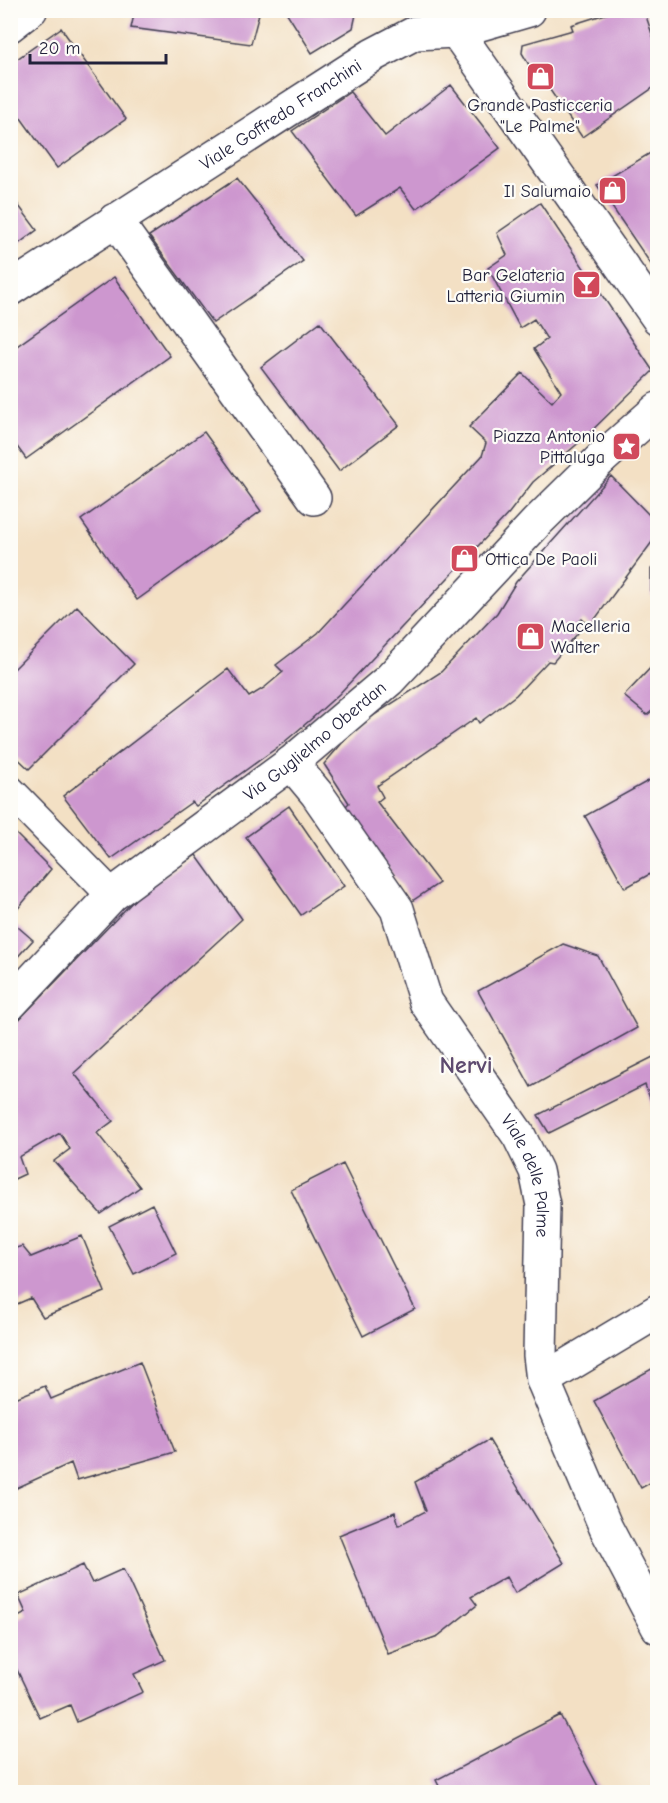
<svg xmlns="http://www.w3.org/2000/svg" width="668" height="1803" viewBox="0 0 668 1803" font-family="'Comic Neue',sans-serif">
  <rect width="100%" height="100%" fill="#fdfcf7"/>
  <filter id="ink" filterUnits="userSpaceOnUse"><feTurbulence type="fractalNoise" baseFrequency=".0167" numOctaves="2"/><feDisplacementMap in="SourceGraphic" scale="12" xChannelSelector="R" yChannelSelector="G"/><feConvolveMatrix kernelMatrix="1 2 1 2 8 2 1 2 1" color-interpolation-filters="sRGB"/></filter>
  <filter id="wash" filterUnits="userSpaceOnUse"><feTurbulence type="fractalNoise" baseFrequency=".008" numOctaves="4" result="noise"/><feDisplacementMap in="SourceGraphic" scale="24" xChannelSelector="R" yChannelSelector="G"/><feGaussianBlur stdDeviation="1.35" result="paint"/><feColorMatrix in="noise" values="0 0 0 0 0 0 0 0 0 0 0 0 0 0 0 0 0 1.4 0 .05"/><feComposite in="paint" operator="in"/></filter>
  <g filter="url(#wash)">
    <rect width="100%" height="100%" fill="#f3e0c4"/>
    <g id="blocks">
      <!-- building -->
      <path fill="#cd97cf" d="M135,10H260L251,44L131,28Z
        M285,10H357L353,28L312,53Z
        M618,10H644L657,49V85L582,137L537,71L532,70L522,53L523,44L573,30L571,25Z
        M61,28L126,119L57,168L10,103V64Z
        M451,85L500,148L416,209L400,188L356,216L292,131L350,92L385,136Z
        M657,149V273L597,185Z
        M237,178L303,261L213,323L149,236Z
        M10,194L37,230L10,250Z
        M540,203L653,371L582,440L533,482L509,513L339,694L309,721L282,744L196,806L192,802L111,859L63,796L228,669L249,697L264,688L283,672L276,665L318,633L482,456L486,443L469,427L522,373L552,402L561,392L534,349L547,339L534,319L520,328L488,268L507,255L497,233Z
        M114,277L170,356L26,459L10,437V351Z
        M320,322L399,425L339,471L261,367Z
        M204,432L261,511L137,600L81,520Z
        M611,476L657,523V539L655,538L590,626L582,619L578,623V633L553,662L548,661L516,695L479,723L476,718L377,786L383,797L377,802L439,883L412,901L344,808L349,803L324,764L357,726L441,672L497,613L516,582Z
        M657,564V603L651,595V569Z
        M77,606L134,664L29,769L10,751V673Z
        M657,661V707L647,715L624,696Z
        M657,776V870L625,888L585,816Z
        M289,806L344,886L301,915L246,837Z
        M12,830L51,869L10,918V833Z
        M196,855L242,919L74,1073L113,1121L97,1133L140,1187L101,1214L54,1161L70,1149L60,1133L19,1157L25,1174L10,1181V1029L143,891Z
        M10,920L33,940L10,965Z
        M563,944L598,956L637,1028L531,1087L478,991Z
        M657,1055V1117L645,1085L549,1133L538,1115Z
        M343,1164L415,1309L363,1336L291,1190Z
        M152,1204L176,1253L134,1274L109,1226Z
        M82,1236L105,1292L43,1317L31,1298L10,1307V1250L22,1246L31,1257Z
        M140,1362L175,1452L77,1480L71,1463L10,1491V1400L45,1386L51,1399Z
        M657,1366V1479L641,1488L594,1401Z
        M489,1440L564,1563L515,1593L506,1577L471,1597L477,1605L438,1636L388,1654L339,1535L395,1512L399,1525L426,1511L415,1482Z
        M83,1565L92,1583L123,1569L165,1660L134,1674L143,1692L77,1722L70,1705L40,1718L10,1655V1621L26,1613L18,1595Z
        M560,1715L601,1792H442L436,1780Z"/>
    </g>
  </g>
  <g filter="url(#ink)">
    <use href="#blocks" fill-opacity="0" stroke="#413e50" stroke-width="1.5"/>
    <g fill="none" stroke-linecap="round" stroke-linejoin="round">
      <defs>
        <path id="pedestrian" d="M10,27L32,10
          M10,791L112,895"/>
        <g id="minor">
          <path d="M450,10L456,31L529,10"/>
          <path d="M115,220L314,498"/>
          <path id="s1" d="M291,763L317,794L397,909L426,1002L519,1136L536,1171L543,1205L540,1355L543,1380L606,1528L658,1627"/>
          <path id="s2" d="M10,1004L112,895L291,763L389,680L537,522L602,458"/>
          <path d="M543,1380L658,1311"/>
        </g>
        <g id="tertiary">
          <path id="s3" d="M10,289L373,55L415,33L456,31L658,318"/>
          <path d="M602,458L658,409"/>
        </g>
      </defs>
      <!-- pedestrian casing -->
      <use href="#pedestrian" stroke="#413e50" stroke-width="33"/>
      <!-- minor casing -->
      <use href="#minor" stroke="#413e50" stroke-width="36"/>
      <!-- tertiary casing -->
      <use href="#tertiary" stroke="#413e50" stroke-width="36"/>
      <!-- pedestrian -->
      <use href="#pedestrian" stroke="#fff" stroke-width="30"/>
      <!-- minor -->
      <use href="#minor" stroke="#fff" stroke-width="33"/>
      <!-- tertiary -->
      <use href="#tertiary" stroke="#fff" stroke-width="33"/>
    </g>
  </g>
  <!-- icons -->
  <defs>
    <symbol id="shop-square" viewBox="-11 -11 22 22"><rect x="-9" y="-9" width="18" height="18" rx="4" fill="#d1495b" stroke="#fdfcf7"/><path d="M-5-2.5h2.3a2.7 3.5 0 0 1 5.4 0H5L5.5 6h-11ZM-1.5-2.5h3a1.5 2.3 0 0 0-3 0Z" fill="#fff"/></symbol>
    <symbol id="bar-square" viewBox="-11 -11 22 22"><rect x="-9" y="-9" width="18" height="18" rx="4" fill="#d1495b" stroke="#fdfcf7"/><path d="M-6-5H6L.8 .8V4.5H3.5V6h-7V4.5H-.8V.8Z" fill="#fff"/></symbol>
    <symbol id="sight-square" viewBox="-11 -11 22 22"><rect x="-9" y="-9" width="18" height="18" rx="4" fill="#d1495b" stroke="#fdfcf7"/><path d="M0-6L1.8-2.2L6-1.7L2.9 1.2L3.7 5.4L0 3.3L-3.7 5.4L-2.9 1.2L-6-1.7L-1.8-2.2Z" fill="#fff"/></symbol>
  </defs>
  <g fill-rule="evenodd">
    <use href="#shop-square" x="524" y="60" width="33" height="33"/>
    <use href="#shop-square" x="596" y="174" width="33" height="33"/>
    <use href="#bar-square" x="570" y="268" width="33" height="33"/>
    <use href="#sight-square" x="610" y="430" width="33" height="33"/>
    <use href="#shop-square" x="448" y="542" width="33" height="33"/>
    <use href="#shop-square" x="514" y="620" width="33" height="33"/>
  </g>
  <g text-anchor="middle" stroke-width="4.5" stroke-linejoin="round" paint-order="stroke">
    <!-- poi labels -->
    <g font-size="18" fill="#22223b" stroke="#fdfcf7" text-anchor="end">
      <text x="540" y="111" text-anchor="middle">Grande Pasticceria<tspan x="540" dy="21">"Le Palme"</tspan></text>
      <text x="591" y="197">Il Salumaio</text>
      <text x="565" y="281">Bar Gelateria<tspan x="565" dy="21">Latteria Giumin</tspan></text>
      <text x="605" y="442">Piazza Antonio<tspan x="605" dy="21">Pittaluga</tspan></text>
      <text x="485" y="565" text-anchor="start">Ottica De Paoli</text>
      <text x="551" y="632" text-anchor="start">Macelleria<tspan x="551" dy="21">Walter</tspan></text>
    </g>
    <!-- street labels -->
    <g font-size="18" fill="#22223b" stroke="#fdfcf7">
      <text dy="6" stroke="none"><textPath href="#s3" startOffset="322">Viale Goffredo Franchini</textPath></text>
      <text dy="6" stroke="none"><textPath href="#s2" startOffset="404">Via Guglielmo Oberdan</textPath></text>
      <text dy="6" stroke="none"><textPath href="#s1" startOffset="482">Viale delle Palme</textPath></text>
    </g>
    <!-- district labels -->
    <g font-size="24" font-weight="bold" fill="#5e4b6f" stroke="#fdfcf7">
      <text x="466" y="1073">Nervi</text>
    </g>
  </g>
  <!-- margin -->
  <rect width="668" height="1803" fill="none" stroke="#fdfcf7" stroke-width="36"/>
  <!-- scale -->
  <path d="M30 54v9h136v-9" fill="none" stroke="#22223b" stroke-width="3"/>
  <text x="39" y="54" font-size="18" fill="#22223b" stroke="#fdfcf7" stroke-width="4.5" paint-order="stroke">20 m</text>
</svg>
